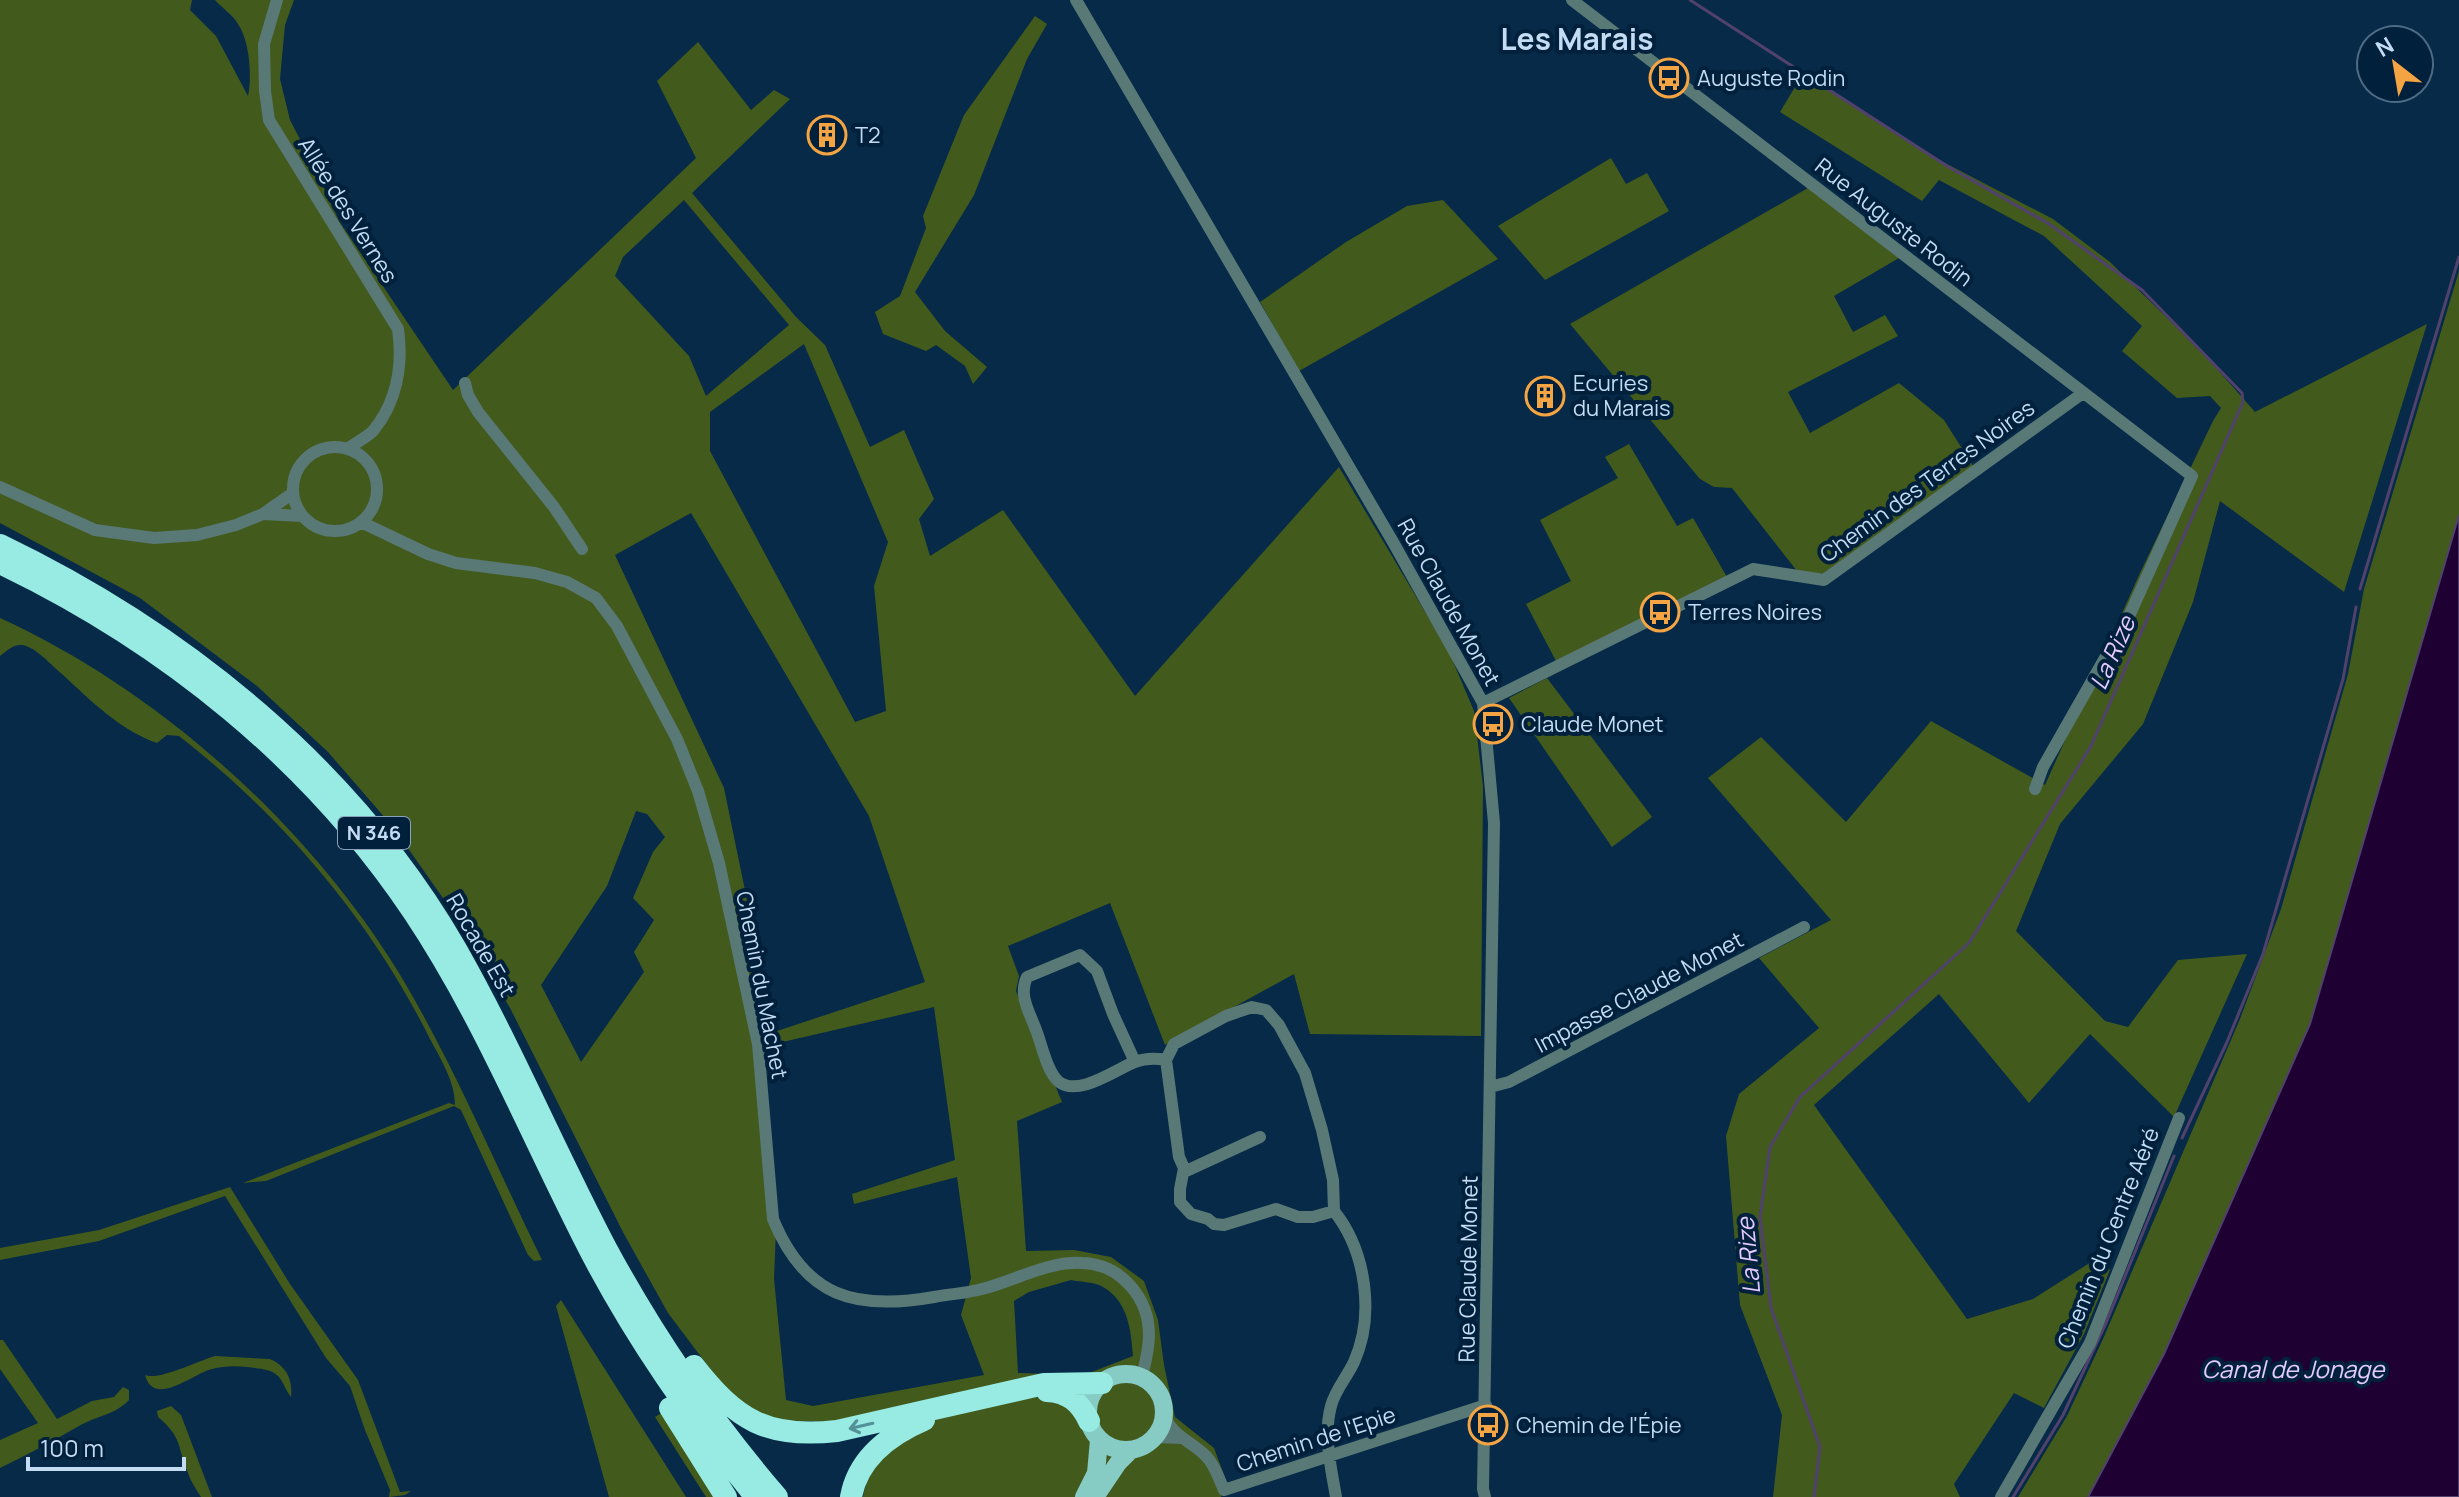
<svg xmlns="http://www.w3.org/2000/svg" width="2459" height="1497" viewBox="0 0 2459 1497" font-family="Manrope,sans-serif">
  <rect width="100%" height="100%" fill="#062a47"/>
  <!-- green -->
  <path fill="#435a1d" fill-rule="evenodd" d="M0,0H192L190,10L216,36L248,96C252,77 250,42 238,24C233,15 222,8 215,0H294L285,25L280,79L290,120L316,170L339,221L453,390L696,158L657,81L698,42L751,110L774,90L790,99L692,193L796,317L825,345L870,447L904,430L934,499L919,519L930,556L1003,510L1135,696L1339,467L1449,652L1474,711L1483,786L1481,1036L1310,1034L1294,974L1165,1045L1110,903L1008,946L1019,976L1016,991L1062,1102L1017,1121L1026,1251L1074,1250L1111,1257L1144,1281L1158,1320L1164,1365L1175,1417L1214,1448L1227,1483L1221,1497H863C868,1467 888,1449 913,1434L829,1422L769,1420L751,1410L723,1386L668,1313L624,1234L510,1008L457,918L393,827L328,752L257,686L140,598L0,523ZM684,200L789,325L706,396L689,356L615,276L623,257ZM804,344L888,542L874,586L886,711L855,722L710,451V412ZM691,513L869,816L925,982L774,1032L724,788L615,555ZM636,811L647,814L665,837L653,852L633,898L654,920L634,952L644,972L581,1062L541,985L607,886ZM934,1007L955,1160L852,1194L854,1204L957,1177L971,1278L961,1315L984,1375L813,1406L786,1400L774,1279L777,1205L761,1047ZM1071,1280C1081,1282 1095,1282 1103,1287C1128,1301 1131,1330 1133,1356L1084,1375L1018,1373L1014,1301L1029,1292Z
    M1035,16L1047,24L1027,59L974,195L915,292L945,331L987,367L973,384L965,366L936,345L926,351L883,334L875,312L900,296L926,228L923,216L964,115Z
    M1804,72L1924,152L2053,219L2110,262L2203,353L2255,412L2427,324L2344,592L2220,501L2193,602L2143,724L2060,824L2016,931L2105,1021L2128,1027L2178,960L2247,954L2174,1117L2090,1034L2029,1103L1939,994L1814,1105L1967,1319L2033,1299L2099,1257L2110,1270L2084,1334L2044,1408L2014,1393L1954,1484L1960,1497H1773L1782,1415L1740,1305L1726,1136L1739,1094L1819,1028L1759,958L1831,920L1708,778L1761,737L1846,822L1931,721L2045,785L2140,573L2213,421L2221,408L2210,396L2177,398L2122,351L2142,326L2044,236L1939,180L1922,201L1780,112Z
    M1611,158L1626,184L1647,173L1669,211L1545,280L1498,226Z
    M1808,188L1899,258L1834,296L1853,332L1885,315L1898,336L1788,392L1810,433L1899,383L1944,420L1975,469L1831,572L1813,575L1797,571L1732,488L1714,487L1700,479L1570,324Z
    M1443,200L1498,259L1299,371L1260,302L1346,242L1407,206Z
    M2459,271V515L2310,1024L2164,1354L2088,1497H2018L2067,1416L2103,1339L2240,1019L2281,909L2348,674L2364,589Z
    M1629,444L1677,526L1693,518L1727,577L1556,661L1526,604L1571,581L1540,520L1618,478L1605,457Z
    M0,618C162,692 314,830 405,983C457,1072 497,1168 542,1260L534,1261L528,1255L461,1110L454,1106L266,1181L243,1183L449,1103L455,1105C455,1081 440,1058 429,1037C370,919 283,817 179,736L167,735L157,743C121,731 89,699 62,674C51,665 36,647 22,645C14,644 6,651 0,656Z
    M1547,678L1652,817L1612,847L1509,698Z
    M230,1187L290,1284L358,1380L400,1492L411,1491L405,1495L389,1497L390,1490L365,1430L350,1386L326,1358L225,1196L99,1241L0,1260V1248L99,1230Z
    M561,1300L686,1497H609L556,1306Z
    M0,1340H3L57,1419L92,1401L114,1397L123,1387L129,1390V1400C115,1415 96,1416 79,1426C53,1441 27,1455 0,1468V1440L38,1423L0,1369Z
    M215,1356L270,1359C286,1366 293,1379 291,1397C286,1391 283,1381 278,1376C272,1370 263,1369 255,1368C241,1366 226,1365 212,1369C192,1374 154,1408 145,1375C158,1381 198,1361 215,1356Z
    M171,1406L181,1415L212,1497H201C196,1489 191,1482 188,1473C177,1447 183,1438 158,1417L157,1411Z
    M663,1412L717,1497H706L655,1417Z"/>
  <!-- water -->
  <path fill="#1f0033" stroke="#50426d" stroke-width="2" d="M2459,515V1497H2088L2164,1354L2310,1024Z"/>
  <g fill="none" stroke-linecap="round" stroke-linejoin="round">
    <!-- stream -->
    <path stroke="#50426d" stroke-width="3" d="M1690,0L1947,166L2049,224L2142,290L2242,393L2243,402L2091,746L1969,943L1800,1097L1770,1147L1760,1217L1771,1308L1820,1447L1814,1497
      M2360,589L2459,257
      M2182,1138L2227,1042L2263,954L2343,679L2356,607
      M2013,1497L2063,1415L2106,1323L2174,1156"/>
    <!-- street -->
    <path stroke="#597976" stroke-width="12" d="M277,0L264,44L265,91L269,120L398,329C403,365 397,402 373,431C366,438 355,443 347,449
      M1076,0L1393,542L1483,703L1494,823L1483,1489L1485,1497
      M1572,0L2192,476L2130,614L2043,767L2035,789
      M465,383L468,395L478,412L554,507L582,549
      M293 489a42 42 0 1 1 84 0a42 42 0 1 1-84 0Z
      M0,487L95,530L154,538L197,535L236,525L263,514L293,493
      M263,514L302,516
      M361,522L428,554L456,563L535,573L567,582L596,598L617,626L677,739L698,791L719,863L758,1044L773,1219C805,1297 855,1311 934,1297C950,1294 967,1293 982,1289C1014,1281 1048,1261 1082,1263C1121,1264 1149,1298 1149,1335C1149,1349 1145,1364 1142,1377
      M1483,703L1753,569L1824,580L2083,393
      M1135,1062L1113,1014L1097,971L1080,955L1027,977C1018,995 1030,1013 1036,1030C1042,1045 1047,1072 1059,1082C1079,1097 1116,1069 1135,1062C1145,1058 1155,1058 1166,1060
      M1490,1087L1509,1082L1804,927
      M1184,1172L1260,1137
      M1334,1211L1333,1180L1322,1130L1305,1073L1279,1025L1266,1010L1252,1007L1226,1016L1174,1044L1166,1060L1179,1157L1184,1168L1180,1189V1202L1191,1214L1208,1219L1214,1224L1224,1225L1276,1209L1298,1217H1313L1334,1211C1366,1251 1375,1315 1354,1362C1347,1377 1335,1390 1331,1406C1323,1436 1331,1467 1336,1497
      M1165,1417C1173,1436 1192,1442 1206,1456C1215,1465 1219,1479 1224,1490L1486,1405
      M1156,1437L1181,1438
      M2001,1497L2090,1343L2179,1118"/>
    <!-- primary -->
    <path stroke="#86cbc4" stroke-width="18" d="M1088 1412a38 38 0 1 1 76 0a38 38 0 1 1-76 0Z
      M1084,1497L1096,1473L1099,1440
      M1095,1497L1118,1463L1130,1451"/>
    <!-- highway -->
    <path stroke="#97ebe2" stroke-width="22" d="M0,545C185,634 352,769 456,949C511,1046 554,1149 606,1248C654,1337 711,1420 777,1497
      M0,563C165,642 312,760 414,913C486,1021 534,1143 594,1258C639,1343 695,1423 756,1497
      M694,1366C736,1420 767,1439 837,1431L1044,1384L1102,1383
      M1047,1391C1068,1392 1080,1402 1089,1421
      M670,1408L726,1497
      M851,1497C858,1458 889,1435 924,1420"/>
  </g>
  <!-- one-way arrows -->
  <defs><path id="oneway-shaft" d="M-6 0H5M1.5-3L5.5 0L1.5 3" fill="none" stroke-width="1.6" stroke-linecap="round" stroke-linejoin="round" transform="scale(2)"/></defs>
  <use stroke="#539097" href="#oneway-shaft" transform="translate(861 1426) rotate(167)"/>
  <!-- icons -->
  <defs>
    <symbol id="bus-ring" viewBox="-11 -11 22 22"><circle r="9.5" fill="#00203c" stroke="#f4a443" stroke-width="1.5"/><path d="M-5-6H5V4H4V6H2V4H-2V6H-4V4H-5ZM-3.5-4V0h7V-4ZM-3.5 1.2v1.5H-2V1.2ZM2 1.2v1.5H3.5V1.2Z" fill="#f4a443"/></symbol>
    <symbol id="building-ring" viewBox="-11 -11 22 22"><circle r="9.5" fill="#00203c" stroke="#f4a443" stroke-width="1.5"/><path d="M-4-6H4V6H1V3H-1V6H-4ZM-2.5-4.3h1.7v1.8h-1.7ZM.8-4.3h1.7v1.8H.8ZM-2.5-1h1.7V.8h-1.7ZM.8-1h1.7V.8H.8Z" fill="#f4a443"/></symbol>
  </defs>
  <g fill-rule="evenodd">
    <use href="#bus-ring" x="1647" y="56" width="44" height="44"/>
    <use href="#building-ring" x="805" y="113" width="44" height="44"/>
    <use href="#building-ring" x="1523" y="374" width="44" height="44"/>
    <use href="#bus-ring" x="1638" y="590" width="44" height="44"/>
    <use href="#bus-ring" x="1471" y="702" width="44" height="44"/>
    <use href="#bus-ring" x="1466" y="1403" width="44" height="44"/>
  </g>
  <g text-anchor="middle" stroke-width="8" stroke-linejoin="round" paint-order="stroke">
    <!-- shield labels -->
    <rect fill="#00203c" stroke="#88a3bc" stroke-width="2" x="338" y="817" width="72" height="32" rx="6"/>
    <g font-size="20" font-weight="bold" fill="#c3dbf3">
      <text x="374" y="840">N 346</text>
    </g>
    <!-- poi labels -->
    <g font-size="22" fill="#c3dbf3" stroke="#00203c" text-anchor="start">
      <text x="1697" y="86">Auguste Rodin</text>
      <text x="855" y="143">T2</text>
      <text x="1573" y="391">Ecuries<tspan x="1573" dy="25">du Marais</tspan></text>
      <text x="1688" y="620">Terres Noires</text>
      <text x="1521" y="732">Claude Monet</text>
      <text x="1516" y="1433">Chemin de l'Épie</text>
    </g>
    <!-- street labels -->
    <g font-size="22" fill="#c3dbf3" stroke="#00203c">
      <text transform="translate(348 210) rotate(58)" y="8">Allée des Vernes</text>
      <text transform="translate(1894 222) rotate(38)" y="8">Rue Auguste Rodin</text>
      <text transform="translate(1927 481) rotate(-36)" y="8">Chemin des Terres Noires</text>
      <text transform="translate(1449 602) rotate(61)" y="8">Rue Claude Monet</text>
      <text transform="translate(481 945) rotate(60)" y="8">Rocade Est</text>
      <text transform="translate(762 985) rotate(79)" y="8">Chemin du Machet</text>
      <text transform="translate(1639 992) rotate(-28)" y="8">Impasse Claude Monet</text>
      <text transform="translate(2108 1238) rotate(-68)" y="8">Chemin du Centre Aéré</text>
      <text transform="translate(1468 1269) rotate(-89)" y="8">Rue Claude Monet</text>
      <text transform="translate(1316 1439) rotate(-18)" y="8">Chemin de l'Epie</text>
    </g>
    <!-- water labels -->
    <g font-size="24" font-style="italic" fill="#e4cafe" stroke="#00203c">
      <text transform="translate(2113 653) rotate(-66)" y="8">La Rize</text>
      <text transform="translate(1749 1256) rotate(-95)" y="8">La Rize</text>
      <text x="2293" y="1378">Canal de Jonage</text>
    </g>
    <!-- district labels -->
    <g font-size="30" font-weight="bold" fill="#c3dbf3" stroke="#00203c">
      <text x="1577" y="50">Les Marais</text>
    </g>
  </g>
  <!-- north arrow -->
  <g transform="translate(2395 64) rotate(329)"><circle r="38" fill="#00203c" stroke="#4e6b85" stroke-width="2"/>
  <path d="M0-6L14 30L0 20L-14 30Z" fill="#f4a443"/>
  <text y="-12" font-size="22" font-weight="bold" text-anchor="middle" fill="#c3dbf3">N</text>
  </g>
  <!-- scale -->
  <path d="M28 1457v12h156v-12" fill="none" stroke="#c3dbf3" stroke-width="4"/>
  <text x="40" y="1457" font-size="24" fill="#c3dbf3" stroke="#00203c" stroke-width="6" paint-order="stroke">100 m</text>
</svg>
